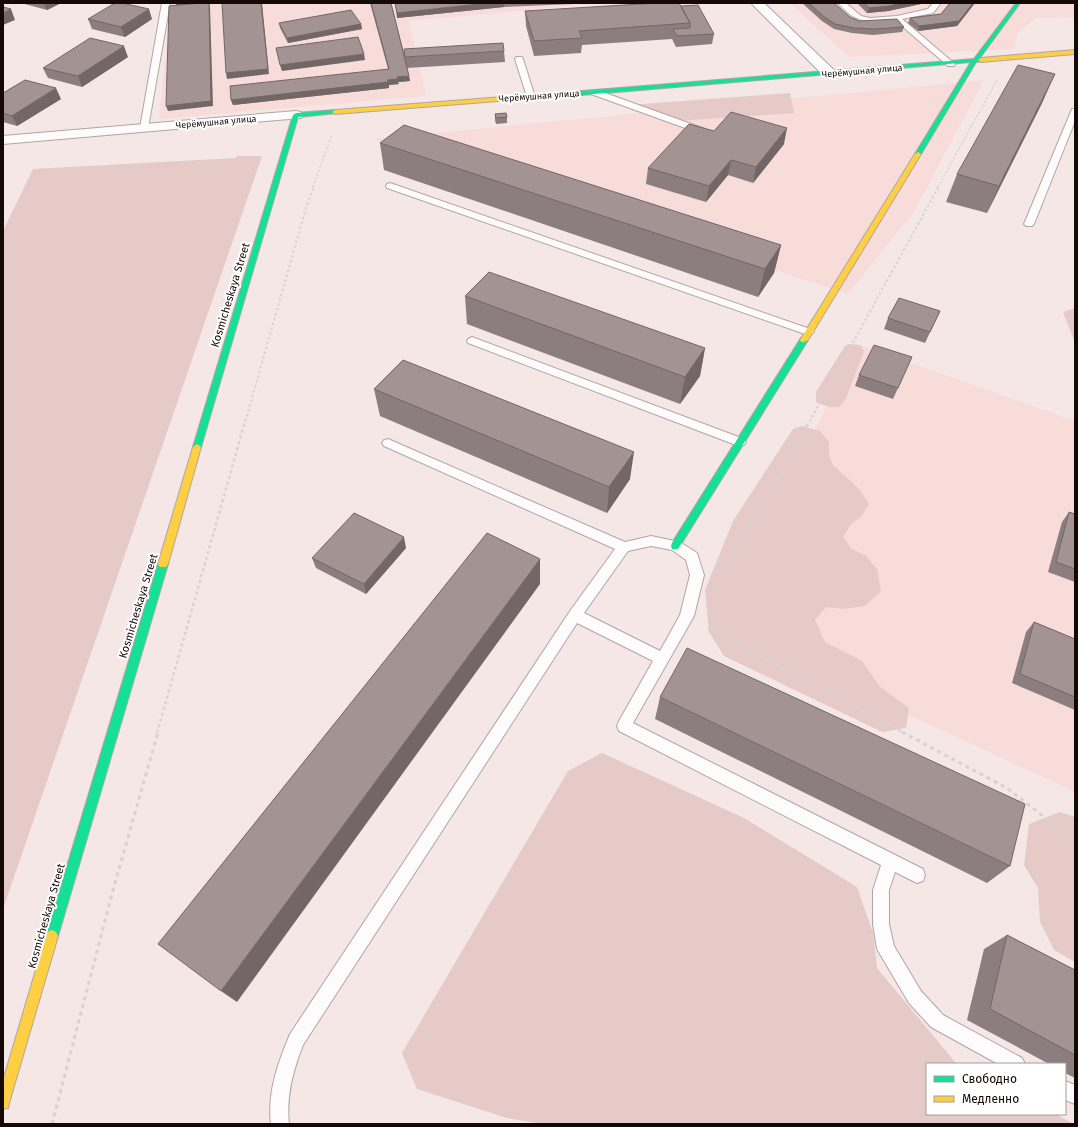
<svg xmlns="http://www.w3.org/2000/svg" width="1078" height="1127" viewBox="0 0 1078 1127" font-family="'Fira Sans',sans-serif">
  <rect width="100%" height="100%" fill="#f4e7e6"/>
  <!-- built -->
  <path fill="#f7dcda" d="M171,3H607L409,21L426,96L159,119Z
    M790,3H1075V17L1036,18L1018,32L1013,49L849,57Z
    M984,80L915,210L848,294L373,139Z
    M860,345L1075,421V792L711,623Z"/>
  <!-- green -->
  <path fill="#e5cac8" d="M790,93L794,113L675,121L629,105Z
    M237,156H262L3,909V231L33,169L236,158Z
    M1075,308V343L1063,312Z
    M849,344L860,345L864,352L846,398L839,407H829L816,402V392L845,346Z
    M802,426L820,431L829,442V456L833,465L859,489L869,504L861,517L851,524L843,537L852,549L866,556L877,569L881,591L865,606L843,609L826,607L815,620L825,642L862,661L880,687L909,708L906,728L882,732L724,656L709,632L705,590L733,521L793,429Z
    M602,753L744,818L857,887L873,933L877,968L955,1062L959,1064H927V1114H1055L1074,1124H542L507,1118L417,1089L402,1053L568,771Z
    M1060,812L1075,817V962L1054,950L1040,922L1038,888L1024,865L1029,824Z"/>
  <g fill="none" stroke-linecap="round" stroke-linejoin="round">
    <defs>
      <path id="lane" d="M162,3H170L148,128L144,131L140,128Z
        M838,3H846L861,16L870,18L897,16L928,9L933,3H941L933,13L902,19L955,64L954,66H948L895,20C868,22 858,25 838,3Z
        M516,57H522L523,59L535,97L534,99H528L527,97L515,59Z
        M591,90H597L705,129L706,131L702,134L699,133L591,94Z
        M1072,109H1075V121L1034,224L1032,226H1026L1024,224Z
        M390,183L813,330L814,332L809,335L805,334L387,188L386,186L387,184Z
        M472,337L744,439L746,442L744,445L740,446L736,445L468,343L467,341L468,339Z
        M388,439L625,542L651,536L680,542L697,553L704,575L694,616L633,723L923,869L925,875L923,881L917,883L895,872L889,890V924L894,946L921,991L943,1015L1022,1058L1025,1064H998L931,1027L909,1003L877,949L873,924V890L881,865L619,731L617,726L619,721L653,661L577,623L303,1045C293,1071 286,1096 289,1124H271C267,1092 278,1063 290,1034L570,611L615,549L384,446L382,443L384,440ZM651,546L672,550L686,560L690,575L680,615L660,651L584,613L628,551Z
        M1065,1081L1075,1085V1104L1065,1100Z"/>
      <path id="street" d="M751,3H764L835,71L837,74L835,77H825Z
        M296,111L301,112L303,115L301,118L3,144V136Z"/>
      <path id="fast" d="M1016,3H1020L979,59H983V61L976,62L921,154L918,156L915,154L971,62L570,96L567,94L570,92L974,59Z
        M335,110L337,111V113L298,117L201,447L200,449H194L193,447L293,115L296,113Z
        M801,338H804L808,340L678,549H672L671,546L672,543Z
        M163,560L166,561L168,564L58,936L56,940L52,942L48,940L46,936L158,564L160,561Z"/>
      <path id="slow" d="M1075,50V54L981,62L978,60L981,58Z
        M570,92L572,93V95L335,114L332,112L335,110Z
        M918,152L921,154L808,340L804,342H801L800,340L915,154Z
        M197,444L201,447L168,564L166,567H160L158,564L193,447Z
        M52,930L56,932L58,936L9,1103L8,1108L3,1109V1081L46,936L48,932Z"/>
    </defs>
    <!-- lane casing -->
    <use href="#lane" stroke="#b1a5a5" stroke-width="2"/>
    <!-- street casing -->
    <use href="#street" stroke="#b1a5a5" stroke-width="2"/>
    <!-- fast casing -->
    <use href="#fast" stroke="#b1a5a5" stroke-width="2"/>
    <!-- slow casing -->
    <use href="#slow" stroke="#b1a5a5" stroke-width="2"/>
    <!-- path-far3 -->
    <path stroke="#d7d3d3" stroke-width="1.5" stroke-dasharray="2 2" stroke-linecap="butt" d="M313,187L332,134
      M938,187L997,80"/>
    <!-- path-far2 -->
    <path stroke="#d7d3d3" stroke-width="2" stroke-dasharray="2.5 2.5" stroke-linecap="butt" d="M244,426L306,208L314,186
      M807,426L939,186"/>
    <!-- path-far1 -->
    <path stroke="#d7d3d3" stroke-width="2.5" stroke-dasharray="3 3" stroke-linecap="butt" d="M722,580L807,425
      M708,628L904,733
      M157,733L244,425"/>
    <!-- path -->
    <path stroke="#d7d3d3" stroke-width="3" stroke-dasharray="4 4" stroke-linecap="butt" d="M902,732L1007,788L1075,841
      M52,1124L113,890L158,732"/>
    <!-- lane -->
    <use href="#lane" fill="#fdfbfb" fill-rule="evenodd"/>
    <!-- street -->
    <use href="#street" fill="#fdfbfb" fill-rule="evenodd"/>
    <!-- fast -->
    <use href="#fast" fill="#16e098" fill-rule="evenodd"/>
    <!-- slow -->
    <use href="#slow" fill="#ffcf43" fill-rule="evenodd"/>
  </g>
  <!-- wall -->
  <path fill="#8c7e7e" d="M21,3H61L47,10Z
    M370,3H391L405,57L504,51L505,62L407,68L410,81L398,82L399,84L389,85V88L233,105L231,100L388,69Z
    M395,3H598L504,7L397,18Z
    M802,3H834L850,17L859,21L904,27L902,32L873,35L852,33L834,29L822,21Z
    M857,3H921V4L888,11L867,13Z
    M950,3H975L957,26L918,31L908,23L910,18L941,14Z
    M681,6L714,34L712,44L676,47L672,39L582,45L581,53L534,56L526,26L525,11Z
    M88,19H152L125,37L92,29Z
    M279,23L361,24L362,29L288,43L280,28Z
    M128,57L82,87L48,78L43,68Z
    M3,93L61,99L17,126L3,122Z
    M1043,101L987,213L946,202L957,174Z
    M495,114L507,117V123L496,124L495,120Z
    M714,131L784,144L753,183L728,175L706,202L646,184L648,168Z
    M380,143L781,245L774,273L758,297L384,170Z
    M465,296L705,348L700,376L680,404L467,324Z
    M940,311L925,343L884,329L888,318Z
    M912,357L893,399L855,386L859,375Z
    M374,389L630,479L607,513L380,416Z
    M1069,512L1075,514V582L1048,572L1062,522Z
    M406,548L366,594L316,568L312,558Z
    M1034,622L1075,639V710L1012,683L1026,632Z
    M660,697L1010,866L987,883L655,719Z
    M1007,935L1075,970V1078L1065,1073V1064H1049L967,1020L984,949Z"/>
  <!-- shaded-wall -->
  <path fill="#726766" d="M44,3H61L47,10Z
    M176,3H202L176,6Z
    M209,3L210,7L213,106L168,111L166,106Z
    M261,3H262L269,74L227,79L226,73Z
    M489,3H504V7L397,18V13Z
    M901,3H921V4L888,11L867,13L869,8Z
    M973,3H975L957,26L918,31L919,26Z
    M11,9L15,20L3,25V13Z
    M149,9L152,19L125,37L121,27Z
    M361,24L362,29L288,43L287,38Z
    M124,46L128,57L82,87L78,76Z
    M364,54L365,60L282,71L280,65Z
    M1055,74L1043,101L987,213L999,186Z
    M409,76L410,81L398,82L399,84L389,85V88L233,105L231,100L388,80L397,77Z
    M56,88L61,99L17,126L12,116Z
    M787,128L784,144L753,183L756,167Z
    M731,160L728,175L706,202L709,186Z
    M781,245L774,273L758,297L765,269Z
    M705,348L700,376L680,404L685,377Z
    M634,452L630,479L607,513L609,487Z
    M404,537L406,548L366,594L364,584Z
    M540,559V584L237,1002L221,991Z"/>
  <!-- building -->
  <path fill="#a39392" stroke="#726766" d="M115,3H122L149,9L121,27L88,19Z
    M201,3H209L211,101L166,106L169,6Z
    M222,3H261L268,69L226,73Z
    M371,3H391L409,76L397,77L398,79L388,80V82L231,100L230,86L389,69Z
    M395,3H489L397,13Z
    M657,3H679L690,23L579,31L582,38L534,41L525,11Z
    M809,3H834L850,17L859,21L897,19L904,27L875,29L854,28L835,24L823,16Z
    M864,3H901L889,6L869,8Z
    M950,3H973L959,21L919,26L910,18L941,14Z
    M698,5L714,34L677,36L673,29L690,28V23L681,6Z
    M3,7L11,9L3,13Z
    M351,10L361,24L287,38L279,23Z
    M358,37L364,54L280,65L276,48Z
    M90,38L124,46L78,76L43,68Z
    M503,43L504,51L405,57L404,49Z
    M1018,65L1055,74L999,186L957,174Z
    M25,80L56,88L12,116L3,113V93Z
    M731,112L787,128L756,167L731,160L709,186L648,168L689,124L714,131Z
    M506,113L507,117L496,118L495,114Z
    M404,125L781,245L765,269L380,143Z
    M489,272L705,348L685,377L465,296Z
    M899,298L940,311L930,332L888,318Z
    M874,345L912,357L898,388L859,375Z
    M403,360L634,452L609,487L374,389Z
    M1069,512L1075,514V569L1056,562Z
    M354,513L404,537L364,584L312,558Z
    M487,533L540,559L221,991L158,944Z
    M1034,622L1075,639V697L1020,674Z
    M687,648L1025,804L1010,866L660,697Z
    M1007,935L1075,970V1055L990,1009Z"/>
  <g text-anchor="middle" stroke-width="4" stroke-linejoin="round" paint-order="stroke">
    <!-- far-street labels -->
    <g font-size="9" fill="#150908" stroke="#fff">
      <text transform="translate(862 71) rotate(-5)" y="3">Черёмушная улица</text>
      <text transform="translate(539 96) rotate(-4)" y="3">Черёмушная улица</text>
      <text transform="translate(216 122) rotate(-5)" y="3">Черёмушная улица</text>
    </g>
    <!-- street labels -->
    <g font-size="11" fill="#150908" stroke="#fff">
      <text transform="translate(230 295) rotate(-73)" y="4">Kosmicheskaya Street</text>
      <text transform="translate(138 606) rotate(-73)" y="4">Kosmicheskaya Street</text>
      <text transform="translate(46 916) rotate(-74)" y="4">Kosmicheskaya Street</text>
    </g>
  </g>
  <!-- border -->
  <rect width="1078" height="1127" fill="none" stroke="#150908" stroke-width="8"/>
  <!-- legend -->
  <rect x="926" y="1063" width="140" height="52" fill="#ffffff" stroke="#a19d9c"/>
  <rect x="934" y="1076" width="20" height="6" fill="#16e098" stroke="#a19d9c"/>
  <text x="962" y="1083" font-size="12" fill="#150908">Свободно</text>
  <rect x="934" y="1096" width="20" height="6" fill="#ffcf43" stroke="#a19d9c"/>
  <text x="962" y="1103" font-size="12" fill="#150908">Медленно</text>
</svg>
